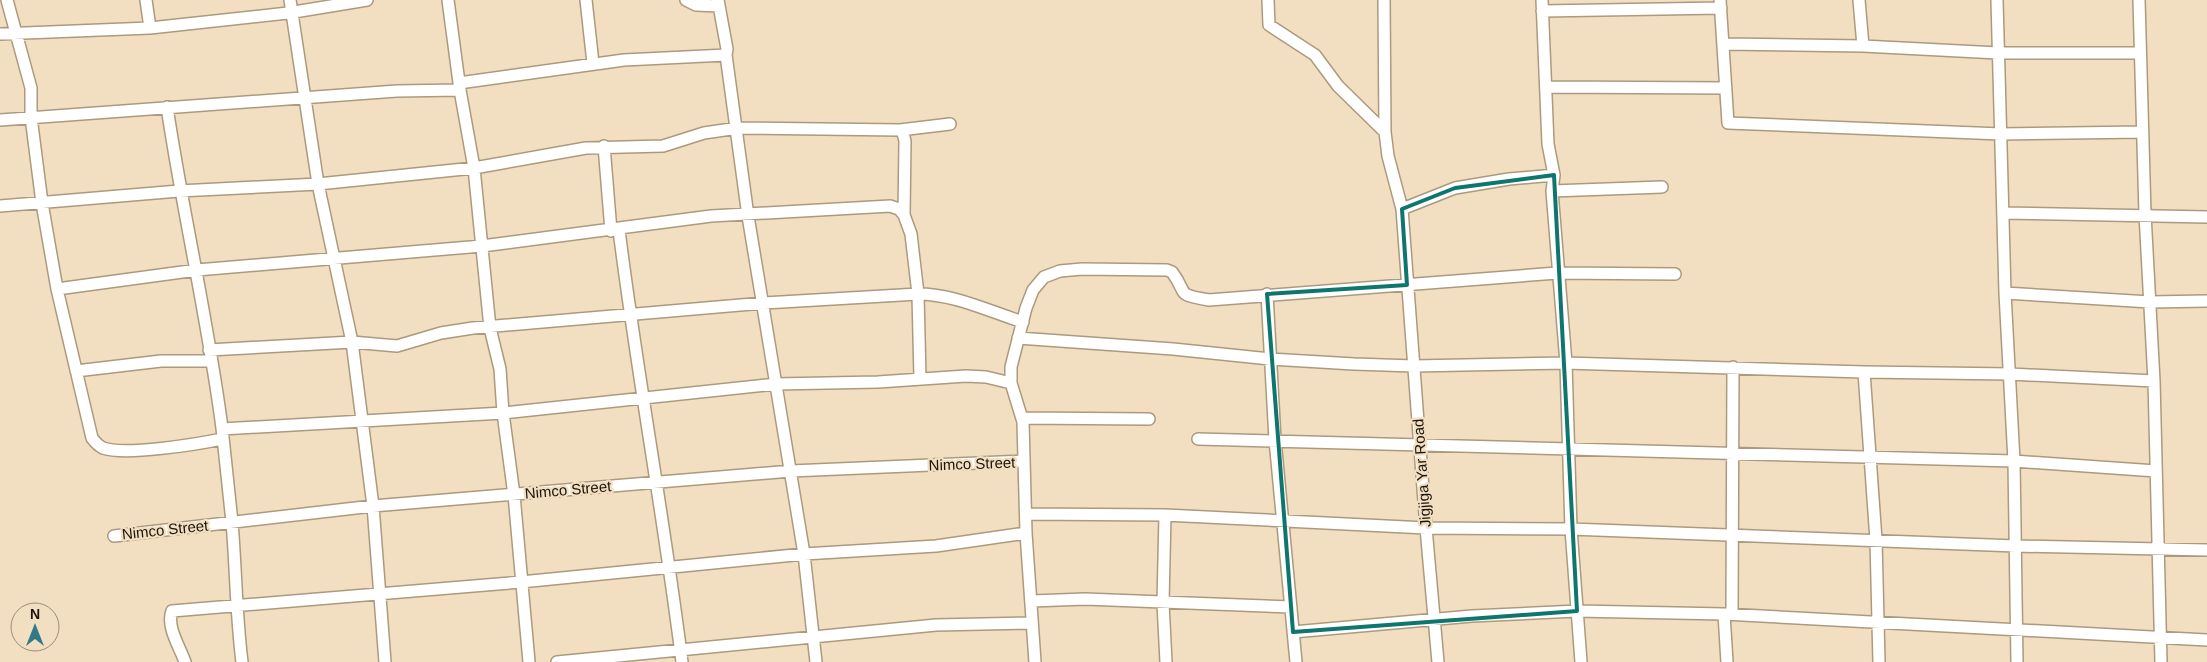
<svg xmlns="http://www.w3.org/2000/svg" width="2207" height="662" viewBox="0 0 2207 662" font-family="Arial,sans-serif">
  <rect width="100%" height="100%" fill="#f2dfc1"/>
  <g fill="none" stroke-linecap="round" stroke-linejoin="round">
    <defs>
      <path id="minor" d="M7,0L31,88V117L42,203L57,289L92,438C95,442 99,446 103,448C125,456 198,444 222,439
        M146,0L150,28
        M290,0L318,184L352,342L373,506L385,662
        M448,0L460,90L474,168L490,328L500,369L503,413L514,495L529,662
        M586,0L593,63
        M686,0L696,5L719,6
        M718,0L727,49L726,55L748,216L804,554L816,662
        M1268,0L1269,25L1315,55L1338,86L1385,132L1388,156L1402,209L1426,528L1438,662
        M1384,0L1385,132
        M1542,0L1548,144L1554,175L1552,191L1566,363L1571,529L1581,662
        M1720,0L1728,123L2001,134L2142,132
        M1859,0L1863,46
        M1997,0L2005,293L2014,461L2017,662
        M2139,0L2145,214L2154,381L2161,662
        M1542,11L1721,8
        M0,34L150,28L288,13L367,0
        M1723,44L1863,46L1998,53H2140
        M459,83L624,60L726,55
        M1546,87L1726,88
        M167,107C183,214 208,320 222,428C225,459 229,491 232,522C236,569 236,615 242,662
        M0,120L397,91L460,90
        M900,130L903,133L905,141L904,215
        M604,146L611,231
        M1552,191L1662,187
        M0,206L179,191L318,184L474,168L586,148L663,146L704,133L738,128L900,130L950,124
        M1402,209L1455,188L1509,179L1554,175
        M2003,213L2207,217
        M619,230C637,374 664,517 682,662
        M57,289L197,270L482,246L711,216L890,206L899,209L904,215L911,234L918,294L920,379
        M2005,293L2150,302L2207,301
        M1267,294L1275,440L1296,662
        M1018,338L1173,349L1270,359L1354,364L1414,366L1566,363L1864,372L2010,374L2154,381
        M209,350L352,342L397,346L441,333L473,328L764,303L918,294C954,294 988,311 1023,322
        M76,371L161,361H211
        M1864,372L1876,540L1879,662
        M1022,418L1149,419
        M222,429L503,413L776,384L878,382L966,376L986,377L1011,383
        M1198,439L2014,461L2156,471
        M1026,514L1165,515L1426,528L1571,529L2016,546L2207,550
        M1165,515L1163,603L1166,662
        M114,536L373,506L791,471L1024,461
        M1032,601L1085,599L1291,607
        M1724,614L1727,662
        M1732,614L1733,367
        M1293,632L1472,616L1577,611L1724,614L2207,640
        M185,662C180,647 166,627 172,611L521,582L804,554L936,546L1026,533
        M557,662L936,625L1032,623
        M1035,662L1026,533L1023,422L1011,383V367L1026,308L1033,290L1044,277L1060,271L1082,269L1167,270L1172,272C1189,295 1174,294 1209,300L1557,273L1675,274"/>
    </defs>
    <!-- minor casing -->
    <use href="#minor" stroke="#ac9a7e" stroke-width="14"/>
    <!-- minor -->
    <use href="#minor" stroke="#fff" stroke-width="11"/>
  </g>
  <!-- marked area -->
  <path fill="none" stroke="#0f766e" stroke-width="4" stroke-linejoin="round" d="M1554,175L1577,611L1293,632L1267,294L1407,285L1402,209L1455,188Z"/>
  <g text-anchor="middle" stroke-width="4.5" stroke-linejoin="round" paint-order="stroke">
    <!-- street labels -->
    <g font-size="15" fill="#1b1409" stroke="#f2dfc1">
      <text transform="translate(972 464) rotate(-2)" y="5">Nimco Street</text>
      <text transform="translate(1422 473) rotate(-94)" y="5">Jigjiga Yar Road</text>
      <text transform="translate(568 490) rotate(-5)" y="5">Nimco Street</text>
      <text transform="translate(165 530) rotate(-6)" y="5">Nimco Street</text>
    </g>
  </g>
  <!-- north arrow -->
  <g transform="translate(35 627)"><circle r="24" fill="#f2dfc1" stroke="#9c8e77"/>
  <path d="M0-4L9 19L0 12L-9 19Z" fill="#347987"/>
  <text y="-8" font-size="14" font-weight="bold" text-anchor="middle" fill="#1b1409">N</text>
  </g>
</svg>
